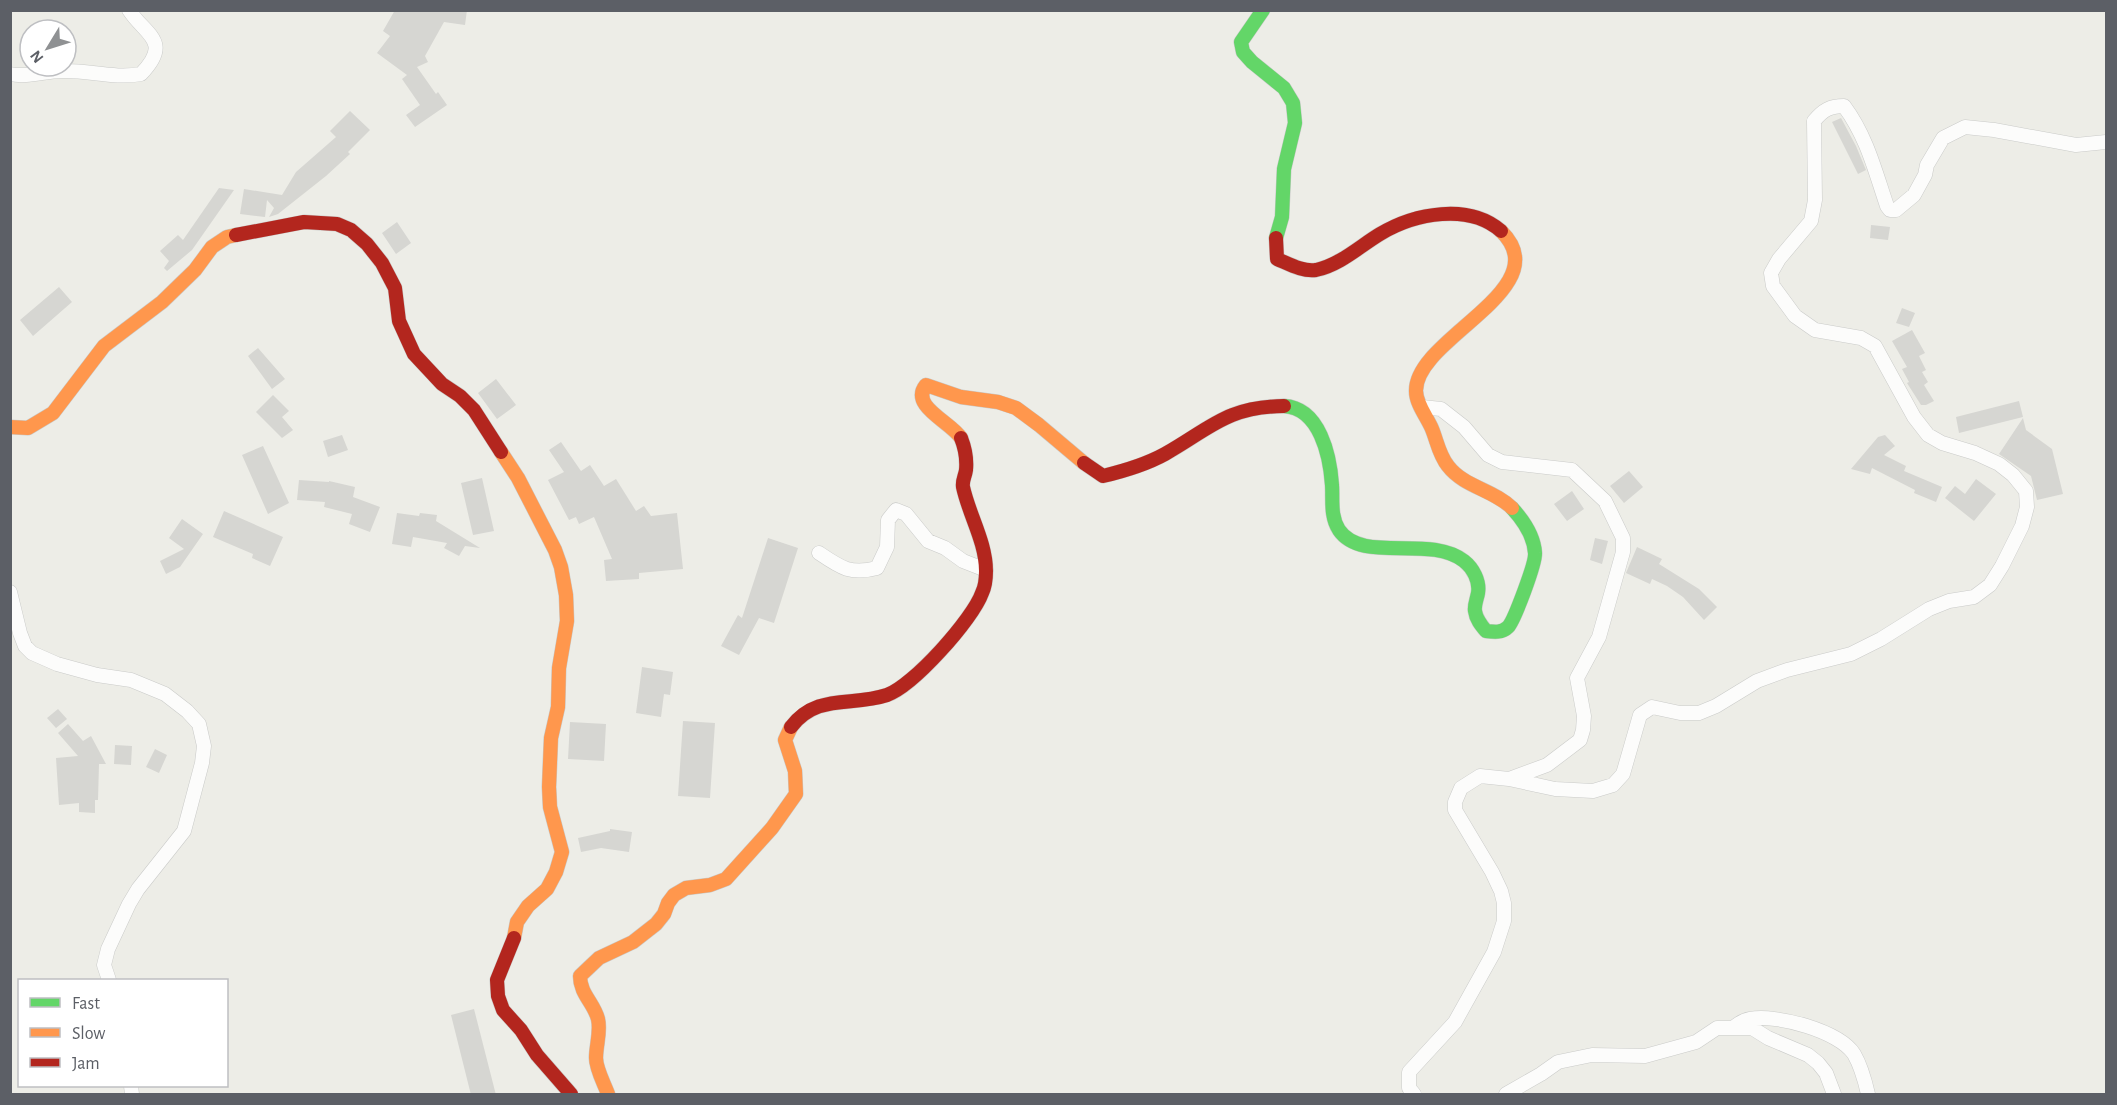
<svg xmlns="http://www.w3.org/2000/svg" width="2117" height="1105" viewBox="0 0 2117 1105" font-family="'Alegreya Sans',sans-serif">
  <rect width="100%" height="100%" fill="#edede7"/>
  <!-- building -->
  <path fill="#d6d6d2" d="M395,10H467L465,25L444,22L425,56L428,62L417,67L436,94L438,92L447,105L415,127L406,115L420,105L402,79L407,75L377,53L390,36L383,31Z
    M350,111L370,130L348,152L350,154L326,176L278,214L269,217L274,208L267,200L265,217L240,214L244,189L282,195L296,172L336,137L330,131Z
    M1841,118L1856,146L1866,170L1858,174L1832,122Z
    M219,188L234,190L192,250L167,271L164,268L169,261L160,251L178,235L183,240Z
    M397,222L411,243L396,254L382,233Z
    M1871,225L1890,227L1888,240L1870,238Z
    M59,287L72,302L33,336L20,320Z
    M1902,308L1915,313L1909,327L1896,323Z
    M1912,330L1925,353L1919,356L1926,370L1922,372L1928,382L1924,385L1934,401L1926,405H1921L1907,383L1909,382L1902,369L1907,367L1892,341Z
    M258,348L285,379L272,389L248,356Z
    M496,379L516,405L497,419L478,393Z
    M273,395L289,411L282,417L293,430L282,438L256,412Z
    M2019,401L2023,417L1959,433L1956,417Z
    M2023,418L2026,430L2052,449L2063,494L2037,500L2031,476L1999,454Z
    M342,435L348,450L328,457L323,441Z
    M1885,435L1895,446L1884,455L1906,466L1904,471L1942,487L1936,502L1914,493L1915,490L1872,468L1870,474L1851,469L1878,437Z
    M561,442L581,471L590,465L604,486L616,479L636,511L644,506L651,516L677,513L683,569L639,573V579L606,581L604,560L612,559L594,517L579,524L576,517L569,520L548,480L564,472L549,450Z
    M263,446L289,503L268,514L242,455Z
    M1629,471L1643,487L1624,503L1610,486Z
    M482,478L494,531L473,535L461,483Z
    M1976,479L1996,494L1974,521L1945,498L1955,486L1965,494Z
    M299,480L329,482V481L355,487L353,497L380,507L370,532L349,524L352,514L324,507L325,502L297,500Z
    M1572,491L1584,509L1567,521L1554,504Z
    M224,511L283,537L270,566L252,558L253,554L213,537Z
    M397,513L419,516L420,513L437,515L436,521L480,548L465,546L459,556L444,548L447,543L413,537L411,547L392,544Z
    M182,519L203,534L180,567L166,574L160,561L184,549L169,538Z
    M768,538L798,548L774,623L759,618L739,655L721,646L738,615L742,618Z
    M1595,538L1608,541L1602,564L1590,560Z
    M1637,547L1662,559L1659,564L1699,589L1717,607L1704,620L1683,597L1667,586L1652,579L1650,584L1626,573Z
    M642,667L673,672L670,695L664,694L661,717L636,713Z
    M58,709L67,719L56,728L47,718Z
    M683,721L715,723L710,798L678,796Z
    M570,722L606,724L604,761L568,759Z
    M68,724L83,741L91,736L106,764H99L98,800H95V813L79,812V803L59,805L56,758L78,756L58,733Z
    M115,745L132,746L131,765L114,764Z
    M155,749L167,755L159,773L146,767Z
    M610,829L632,832L629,852L601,848L581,852L578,838L610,831Z
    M474,1009L496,1095H471L451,1015Z"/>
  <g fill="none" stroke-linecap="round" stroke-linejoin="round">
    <defs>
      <path id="street" d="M10,74C28,78 44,71 62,71C89,70 114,79 141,74C173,41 145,35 129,10
        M1422,407L1441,409L1464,427L1488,455L1502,462L1572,470L1605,501L1623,538V552L1599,637L1577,678L1584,716L1583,730L1580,740L1547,765L1509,779
        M819,553C841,568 851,575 877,568L887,547L888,520L896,510L906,514L928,541L945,548L963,561L986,570
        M10,592L20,633L25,646L32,653L57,664L97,675L131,680L165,694L187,711L199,724L204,746L202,763L184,831L138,889L129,904L108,949L104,965L109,980
        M1734,1027C1739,1023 1744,1020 1750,1019C1777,1014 1839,1031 1854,1054C1861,1066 1865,1081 1868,1094
        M131,1086L132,1094
        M1414,1094L1409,1088V1072L1455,1022L1494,952L1504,921V903L1501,891L1492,872L1455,810V802L1461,788L1480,776L1509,779L1555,789L1593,791L1613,785L1623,774L1640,715L1652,707L1680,713H1699L1716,706L1757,681L1787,670L1851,654L1881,639L1929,609L1949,601L1974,597L1990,585L2002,566L2022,526L2027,507L2026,491L2013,475L1999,464L1975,453L1942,443L1928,435L1914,417L1875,346L1861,338L1815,330L1795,316L1773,286L1771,273L1779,259L1811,221L1815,200L1814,121C1823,110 1830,106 1844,106C1867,137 1875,171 1887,206L1890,210H1896L1914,195L1925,175L1927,165L1943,138L1965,127L1994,130L2076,145L2106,142
        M1506,1094L1541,1074L1558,1062L1592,1055L1645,1056L1696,1042L1717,1028H1752L1768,1038L1808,1055L1818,1063L1826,1073L1834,1094"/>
      <path id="fast" d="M1263,10L1241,42L1243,52L1252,62L1284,88L1293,103L1295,123L1284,169L1282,217L1276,238
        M1284,406C1320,408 1330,456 1332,485C1333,500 1330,516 1339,530C1362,564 1430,534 1464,561C1473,568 1480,581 1478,593C1477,599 1474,605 1475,611C1476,619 1481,625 1486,631C1494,632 1502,633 1508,627C1514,621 1536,563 1535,553C1534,536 1523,520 1512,508"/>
      <path id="slow" d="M1501,231C1560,289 1415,338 1416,391C1416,404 1427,417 1432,429C1437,441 1439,455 1448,466C1464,487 1494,490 1512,508
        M10,427L28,428L53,413L104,346L162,302L195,270L212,247L227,237L236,235
        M961,438C951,422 909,406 926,385L961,397L998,402L1016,408L1039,425L1084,463
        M501,452L518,478L555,550L561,567L566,595L567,621L559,668L558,707L551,738L549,787L550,807L562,852L556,872L547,889L528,906L517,922L514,938
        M608,1094C604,1083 596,1069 596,1058C596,1045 601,1032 598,1019C594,1003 580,994 580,976L599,958L633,942L656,924L664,914L668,903L674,895L686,888L710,885L726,879L772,828L796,794L795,771L785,740L791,727"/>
      <path id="jam" d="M236,235L304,222L337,224L351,230L367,244L382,263L395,288L399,321L414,354L442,384L460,396L474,410L501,452
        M1276,238L1277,259C1289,264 1303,272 1316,270C1340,265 1360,246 1380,234C1415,213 1469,203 1501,231
        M1084,463L1103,476C1124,471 1145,465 1165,454C1211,428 1226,407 1284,406
        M791,727C817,693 851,707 887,695C913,686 973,619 982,593C985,587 986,577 986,571C986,542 969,515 963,487C962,480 965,477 966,470C967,459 965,448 961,438
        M514,938L497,980L498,996L503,1010L521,1030L537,1055L571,1094"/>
    </defs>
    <!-- street casing -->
    <use href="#street" stroke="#cacbc9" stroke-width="15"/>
    <!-- fast casing -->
    <use href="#fast" stroke="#c8c9c8" stroke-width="15"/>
    <!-- slow casing -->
    <use href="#slow" stroke="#c8c9c8" stroke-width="15"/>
    <!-- jam casing -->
    <use href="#jam" stroke="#c8c9c8" stroke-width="15"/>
    <!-- street -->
    <use href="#street" stroke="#fcfcfb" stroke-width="14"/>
    <!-- fast -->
    <use href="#fast" stroke="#63d668" stroke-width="14"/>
    <!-- slow -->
    <use href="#slow" stroke="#ff974d" stroke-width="14"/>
    <!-- jam -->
    <use href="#jam" stroke="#b3261e" stroke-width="14"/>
  </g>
  <!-- border -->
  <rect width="2117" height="1105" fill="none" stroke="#5c5f66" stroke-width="24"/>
  <!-- legend -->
  <rect x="18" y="979" width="210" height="108" fill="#ffffff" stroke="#bebfc2" stroke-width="1.5"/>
  <rect x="30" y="998" width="30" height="9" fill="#63d668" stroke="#bebfc2" stroke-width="1.5"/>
  <text x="72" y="1009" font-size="18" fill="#5c5f66">Fast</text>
  <rect x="30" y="1028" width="30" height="9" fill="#ff974d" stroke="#bebfc2" stroke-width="1.5"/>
  <text x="72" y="1039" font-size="18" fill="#5c5f66">Slow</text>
  <rect x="30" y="1058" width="30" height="9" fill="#b3261e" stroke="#bebfc2" stroke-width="1.5"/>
  <text x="72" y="1069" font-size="18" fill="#5c5f66">Jam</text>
  <!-- north arrow -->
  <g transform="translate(48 48) rotate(232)"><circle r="28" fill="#ffffff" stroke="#bebfc2" stroke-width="1.5"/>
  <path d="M0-4.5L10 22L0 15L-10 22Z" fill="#8f9193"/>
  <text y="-9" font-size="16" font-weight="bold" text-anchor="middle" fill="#5c5f66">N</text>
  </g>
</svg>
